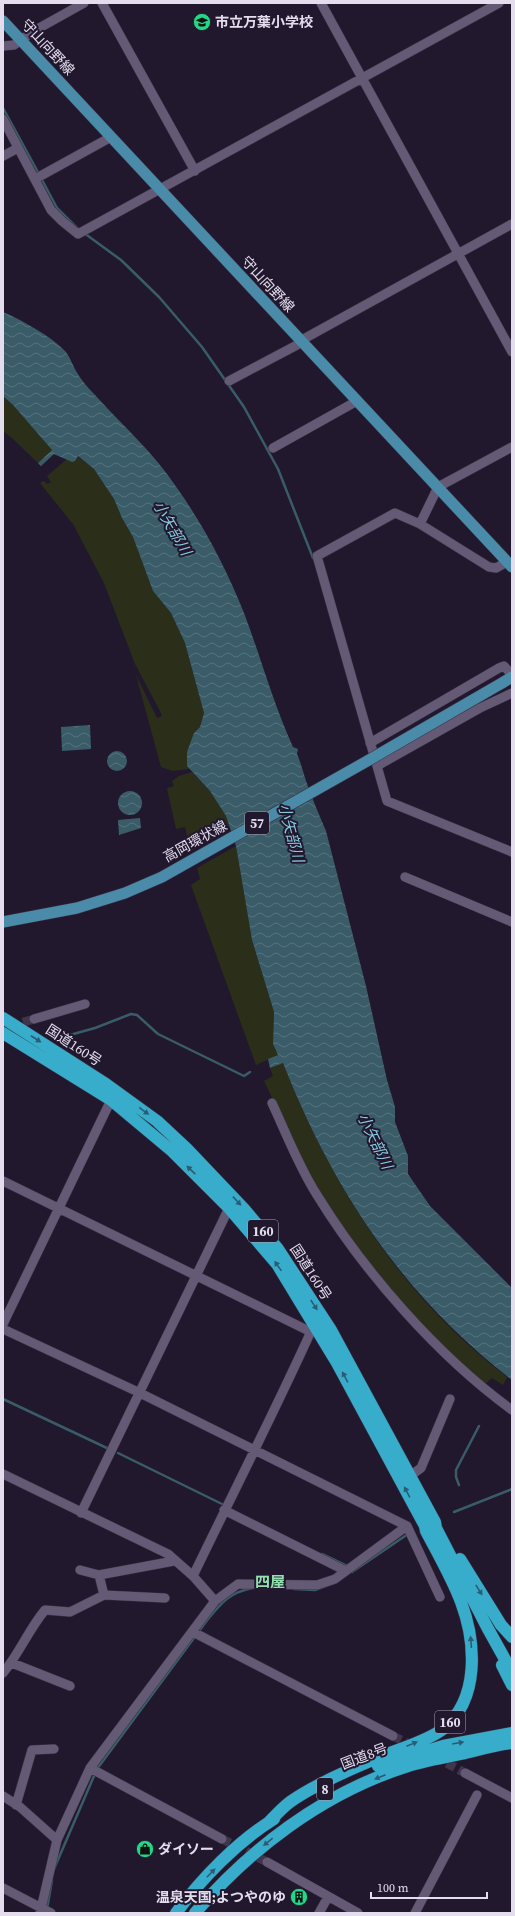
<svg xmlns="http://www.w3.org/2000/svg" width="515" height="1916" viewBox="0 0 515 1916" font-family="'Source Serif 4','Noto Sans JP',serif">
  <defs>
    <pattern id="water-waves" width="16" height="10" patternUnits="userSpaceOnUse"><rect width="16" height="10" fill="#395c68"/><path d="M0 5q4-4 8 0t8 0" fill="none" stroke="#56737e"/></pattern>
  </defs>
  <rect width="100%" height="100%" fill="#21182e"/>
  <!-- green -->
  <path fill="#2b2f19" d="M3,396L13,405L52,450L38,463L13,439L3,431Z
    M77,456L94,469L114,499L122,518L133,537L153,591L171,613L185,643L204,713L200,727L194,733L187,766L189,769L173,771L161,767L136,675L157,718L162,716L160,711L135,664L104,583L73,524L40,483L44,481L47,484L51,482L47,476L67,459L72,462Z
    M192,772L210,791L226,816L230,829L191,851L185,827L176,829L167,788L174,786L172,781L179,776Z
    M236,846L252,940L274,1012L273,1044L278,1055L256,1065L191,885L200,879L197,868Z
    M283,1063C331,1185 401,1296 507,1377L503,1385L492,1378L484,1385L427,1332L367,1261L324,1199L303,1162L264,1081L273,1076L270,1068Z"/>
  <!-- water -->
  <path fill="url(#water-waves)" d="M3,312C20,319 52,337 64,350C70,356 72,364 76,371C81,380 88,388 95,395C123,426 154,453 177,488C204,526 227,570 244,613C261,658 273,703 293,747L298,749L297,754C301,763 303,772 306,781C312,798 319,815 326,831L366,986L387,1080L395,1107V1122L408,1156V1174L430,1206L512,1288V1380C403,1296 333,1190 283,1063L270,1068L268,1059L278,1055L273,1044L274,1012L252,940L236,846L226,816L210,791L187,766V752L194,733L200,727L204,713L185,643L171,613L153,591L133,537L122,518L114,499L94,469L78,456L75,461L72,462L54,454L41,466L38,463L52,450L13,405L3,396Z
    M90,725L91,749L62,751L61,727Z
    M107 761a10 10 0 1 1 20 0a10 10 0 1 1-20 0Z
    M118 803a12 12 0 1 1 24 0a12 12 0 1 1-24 0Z
    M140,818L141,828L119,835L118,820Z"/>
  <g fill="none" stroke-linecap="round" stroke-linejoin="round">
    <!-- stream -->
    <path stroke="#395c68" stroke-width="2.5" d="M3,108L39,174
      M41,178L57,208L78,229
      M84,233L121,260L159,297L202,347L244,407L278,469L313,558
      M59,1038L95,1028L131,1014L137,1015L158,1034L244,1076L250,1072
      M3,1399L109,1449
      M118,1453L224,1505
      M459,1485L456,1477V1470L479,1426
      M454,1512L512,1489
      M322,1554L347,1566
      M352,1572L408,1534
      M294,1589L315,1590L334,1583
      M54,1869L97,1769L208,1619C222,1602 229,1593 252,1588
      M47,1909L52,1880"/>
    <!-- minor-tunnel -->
    <path stroke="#3e364b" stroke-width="9" stroke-dasharray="9 4.5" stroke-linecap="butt" d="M10,1026L34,1019
      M393,1736L415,1747
      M435,1757L465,1773
      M222,1839L267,1862"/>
    <defs>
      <path id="minor" d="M102,3L195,171
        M321,3L512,352
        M3,46L14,45L32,32L84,3
        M3,119L51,210L62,221L78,234L499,3
        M3,156L18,148
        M35,179L111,137
        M229,381L297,345L300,341L512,224
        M273,448L357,401
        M420,524L438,487L512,447
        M507,562L496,568L489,567L420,524L395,513L317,556L387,801L512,852
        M370,743L499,668L504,666L512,675
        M377,766L480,708L512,693
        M405,877L512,922
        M34,1019L85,1004
        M272,1103C286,1133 299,1167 317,1195C365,1273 438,1356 512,1410
        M3,1181L311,1332
        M3,1324L111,1100
        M3,1329L138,1392L407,1526L440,1597
        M3,1474L168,1554L193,1576L215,1601
        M410,1476L421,1468L450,1399
        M224,1510L346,1571
        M81,1513L229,1208
        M80,1570L99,1575L174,1561
        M193,1576C233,1493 275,1411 313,1327
        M104,1595L165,1598
        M193,1632L393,1736
        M12,1663L70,1686
        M3,1673C19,1654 29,1629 45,1610L70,1612L104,1595L99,1575
        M90,1768L222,1839
        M465,1773L512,1798
        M3,1796L20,1807L57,1840
        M16,1805L32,1750L54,1749
        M267,1862L358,1913
        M3,1888L51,1913
        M40,1913L57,1840L90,1768L215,1601L238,1584L317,1585L335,1579L407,1526
        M319,1913L328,1897
        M415,1913L477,1795"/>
      <path id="major" d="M3,21L512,567
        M502,683L512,677
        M3,922L77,908L125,893L162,877L369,760"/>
      <path id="highway" d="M3,1018L106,1084L157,1121L187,1149L244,1209L278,1249L331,1330L435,1522L436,1528L487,1627L512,1672
        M3,1033L111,1100L172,1151L229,1208L277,1264L337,1363L425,1526L426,1531C438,1554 452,1578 461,1602C476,1642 480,1699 443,1729C427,1741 404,1747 385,1755C355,1767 317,1783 290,1802C282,1808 275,1816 268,1823
        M460,1559L501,1625L512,1637
        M502,1665L512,1685
        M378,1766L443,1746L512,1733
        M176,1913C202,1878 237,1842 274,1819
        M195,1913C250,1849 321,1795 402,1768C421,1761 442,1758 461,1754C478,1750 495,1745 512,1743"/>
    </defs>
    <!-- minor casing -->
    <use href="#minor" stroke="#3b3345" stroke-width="10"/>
    <!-- major casing -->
    <use href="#major" stroke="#3b3345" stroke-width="12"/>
    <!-- highway casing -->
    <use href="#highway" stroke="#3b3345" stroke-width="13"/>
    <!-- minor -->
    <use href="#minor" stroke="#645a75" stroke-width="9"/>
    <!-- major -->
    <use href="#major" stroke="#498ba9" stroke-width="11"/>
    <!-- highway -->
    <use href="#highway" stroke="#37accb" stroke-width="12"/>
    <defs>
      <path id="major-bridge" d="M369,760L502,683"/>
    </defs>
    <!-- major-bridge casing -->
    <use href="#major-bridge" stroke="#3b3345" stroke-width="12" stroke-linecap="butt"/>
    <!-- major-bridge -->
    <use href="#major-bridge" stroke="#498ba9" stroke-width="11"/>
  </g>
  <!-- one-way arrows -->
  <defs><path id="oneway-solid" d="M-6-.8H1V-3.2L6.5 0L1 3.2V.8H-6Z"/></defs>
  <g fill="#2b5b75">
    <use href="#oneway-solid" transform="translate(36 1039) rotate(33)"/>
    <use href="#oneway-solid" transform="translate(144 1111) rotate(36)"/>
    <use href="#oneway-solid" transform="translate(191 1170) rotate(-136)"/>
    <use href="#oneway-solid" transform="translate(237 1201) rotate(47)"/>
    <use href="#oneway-solid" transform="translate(278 1266) rotate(-125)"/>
    <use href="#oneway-solid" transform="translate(314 1305) rotate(57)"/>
    <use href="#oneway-solid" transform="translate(345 1377) rotate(-118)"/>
    <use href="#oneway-solid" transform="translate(407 1492) rotate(-118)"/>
    <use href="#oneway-solid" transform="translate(479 1590) rotate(58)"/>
    <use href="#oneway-solid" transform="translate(471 1642) rotate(-94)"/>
    <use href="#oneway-solid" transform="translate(458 1743) rotate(-10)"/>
    <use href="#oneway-solid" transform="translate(412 1744) rotate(-22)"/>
    <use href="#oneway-solid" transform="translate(380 1777) rotate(157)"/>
    <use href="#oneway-solid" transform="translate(268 1842) rotate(141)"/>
    <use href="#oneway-solid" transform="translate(211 1873) rotate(-46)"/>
  </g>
  <!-- icons -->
  <defs>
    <symbol id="school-disc" viewBox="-11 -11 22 22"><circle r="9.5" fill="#22d887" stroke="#21182e"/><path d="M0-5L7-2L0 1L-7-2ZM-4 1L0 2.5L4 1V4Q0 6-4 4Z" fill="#111"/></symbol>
    <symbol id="shop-disc" viewBox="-11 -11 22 22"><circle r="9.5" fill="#22d887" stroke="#21182e"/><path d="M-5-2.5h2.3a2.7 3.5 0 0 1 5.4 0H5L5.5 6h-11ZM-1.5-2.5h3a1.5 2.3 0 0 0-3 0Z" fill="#111"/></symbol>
    <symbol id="building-disc" viewBox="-11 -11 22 22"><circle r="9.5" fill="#22d887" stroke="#21182e"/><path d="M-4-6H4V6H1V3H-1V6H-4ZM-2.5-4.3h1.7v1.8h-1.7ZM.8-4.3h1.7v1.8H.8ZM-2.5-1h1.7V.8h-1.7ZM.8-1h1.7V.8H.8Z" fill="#111"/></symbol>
  </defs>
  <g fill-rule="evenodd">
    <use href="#school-disc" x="192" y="12" width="20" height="20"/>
    <use href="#shop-disc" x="135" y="1839" width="20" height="20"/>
    <use href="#building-disc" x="289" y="1887" width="20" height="20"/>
  </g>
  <g text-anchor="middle" stroke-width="4" stroke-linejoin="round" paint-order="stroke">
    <!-- shield labels -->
    <g fill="#21182e" stroke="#a9a2b4" stroke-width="1">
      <rect x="245" y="812" width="24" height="22" rx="3"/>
      <rect x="248" y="1220" width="30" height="22" rx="3"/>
      <rect x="435" y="1711" width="30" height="22" rx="3"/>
      <rect x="317" y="1778" width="16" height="22" rx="3"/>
    </g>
    <g font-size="13" font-weight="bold" fill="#e3dded">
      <text x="257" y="828">57</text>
      <text x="263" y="1236">160</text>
      <text x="450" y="1727">160</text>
      <text x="325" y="1794">8</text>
    </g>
    <!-- poi labels -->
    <g font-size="14" font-weight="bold" fill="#e3dded" stroke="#21182e" text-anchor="start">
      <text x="215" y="27">市立万葉小学校</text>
      <text x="158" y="1854">ダイソー</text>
      <text x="286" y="1902" text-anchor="end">温泉天国;よつやのゆ</text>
    </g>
    <!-- street labels -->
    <g font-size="14" fill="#e3dded" stroke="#21182e">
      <text transform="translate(48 47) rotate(47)" y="5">守山向野線</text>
      <text transform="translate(268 284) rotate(47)" y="5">守山向野線</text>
      <text transform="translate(195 841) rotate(-29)" y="5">高岡環状線</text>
      <text transform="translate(74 1045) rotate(33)" y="5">国道160号</text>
      <text transform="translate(311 1272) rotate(57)" y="5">国道160号</text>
      <text transform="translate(364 1756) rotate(-21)" y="5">国道8号</text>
    </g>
    <!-- water labels -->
    <g font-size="15" font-style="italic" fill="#87cae1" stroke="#21182e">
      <text transform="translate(172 528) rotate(60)" y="5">小矢部川</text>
      <text transform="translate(291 833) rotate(75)" y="5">小矢部川</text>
      <text transform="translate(375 1141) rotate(64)" y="5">小矢部川</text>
    </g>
    <!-- neighbourhood labels -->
    <g font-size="15" font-weight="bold" fill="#93e0b1" stroke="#21182e">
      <text x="270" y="1587">四屋</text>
    </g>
  </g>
  <!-- border -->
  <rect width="515" height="1916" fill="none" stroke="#e3dded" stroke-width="8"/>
  <!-- scale -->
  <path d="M371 1892v6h116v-6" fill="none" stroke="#e3dded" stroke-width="2"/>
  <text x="377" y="1892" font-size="12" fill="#e3dded" stroke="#21182e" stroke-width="3" paint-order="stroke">100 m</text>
</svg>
